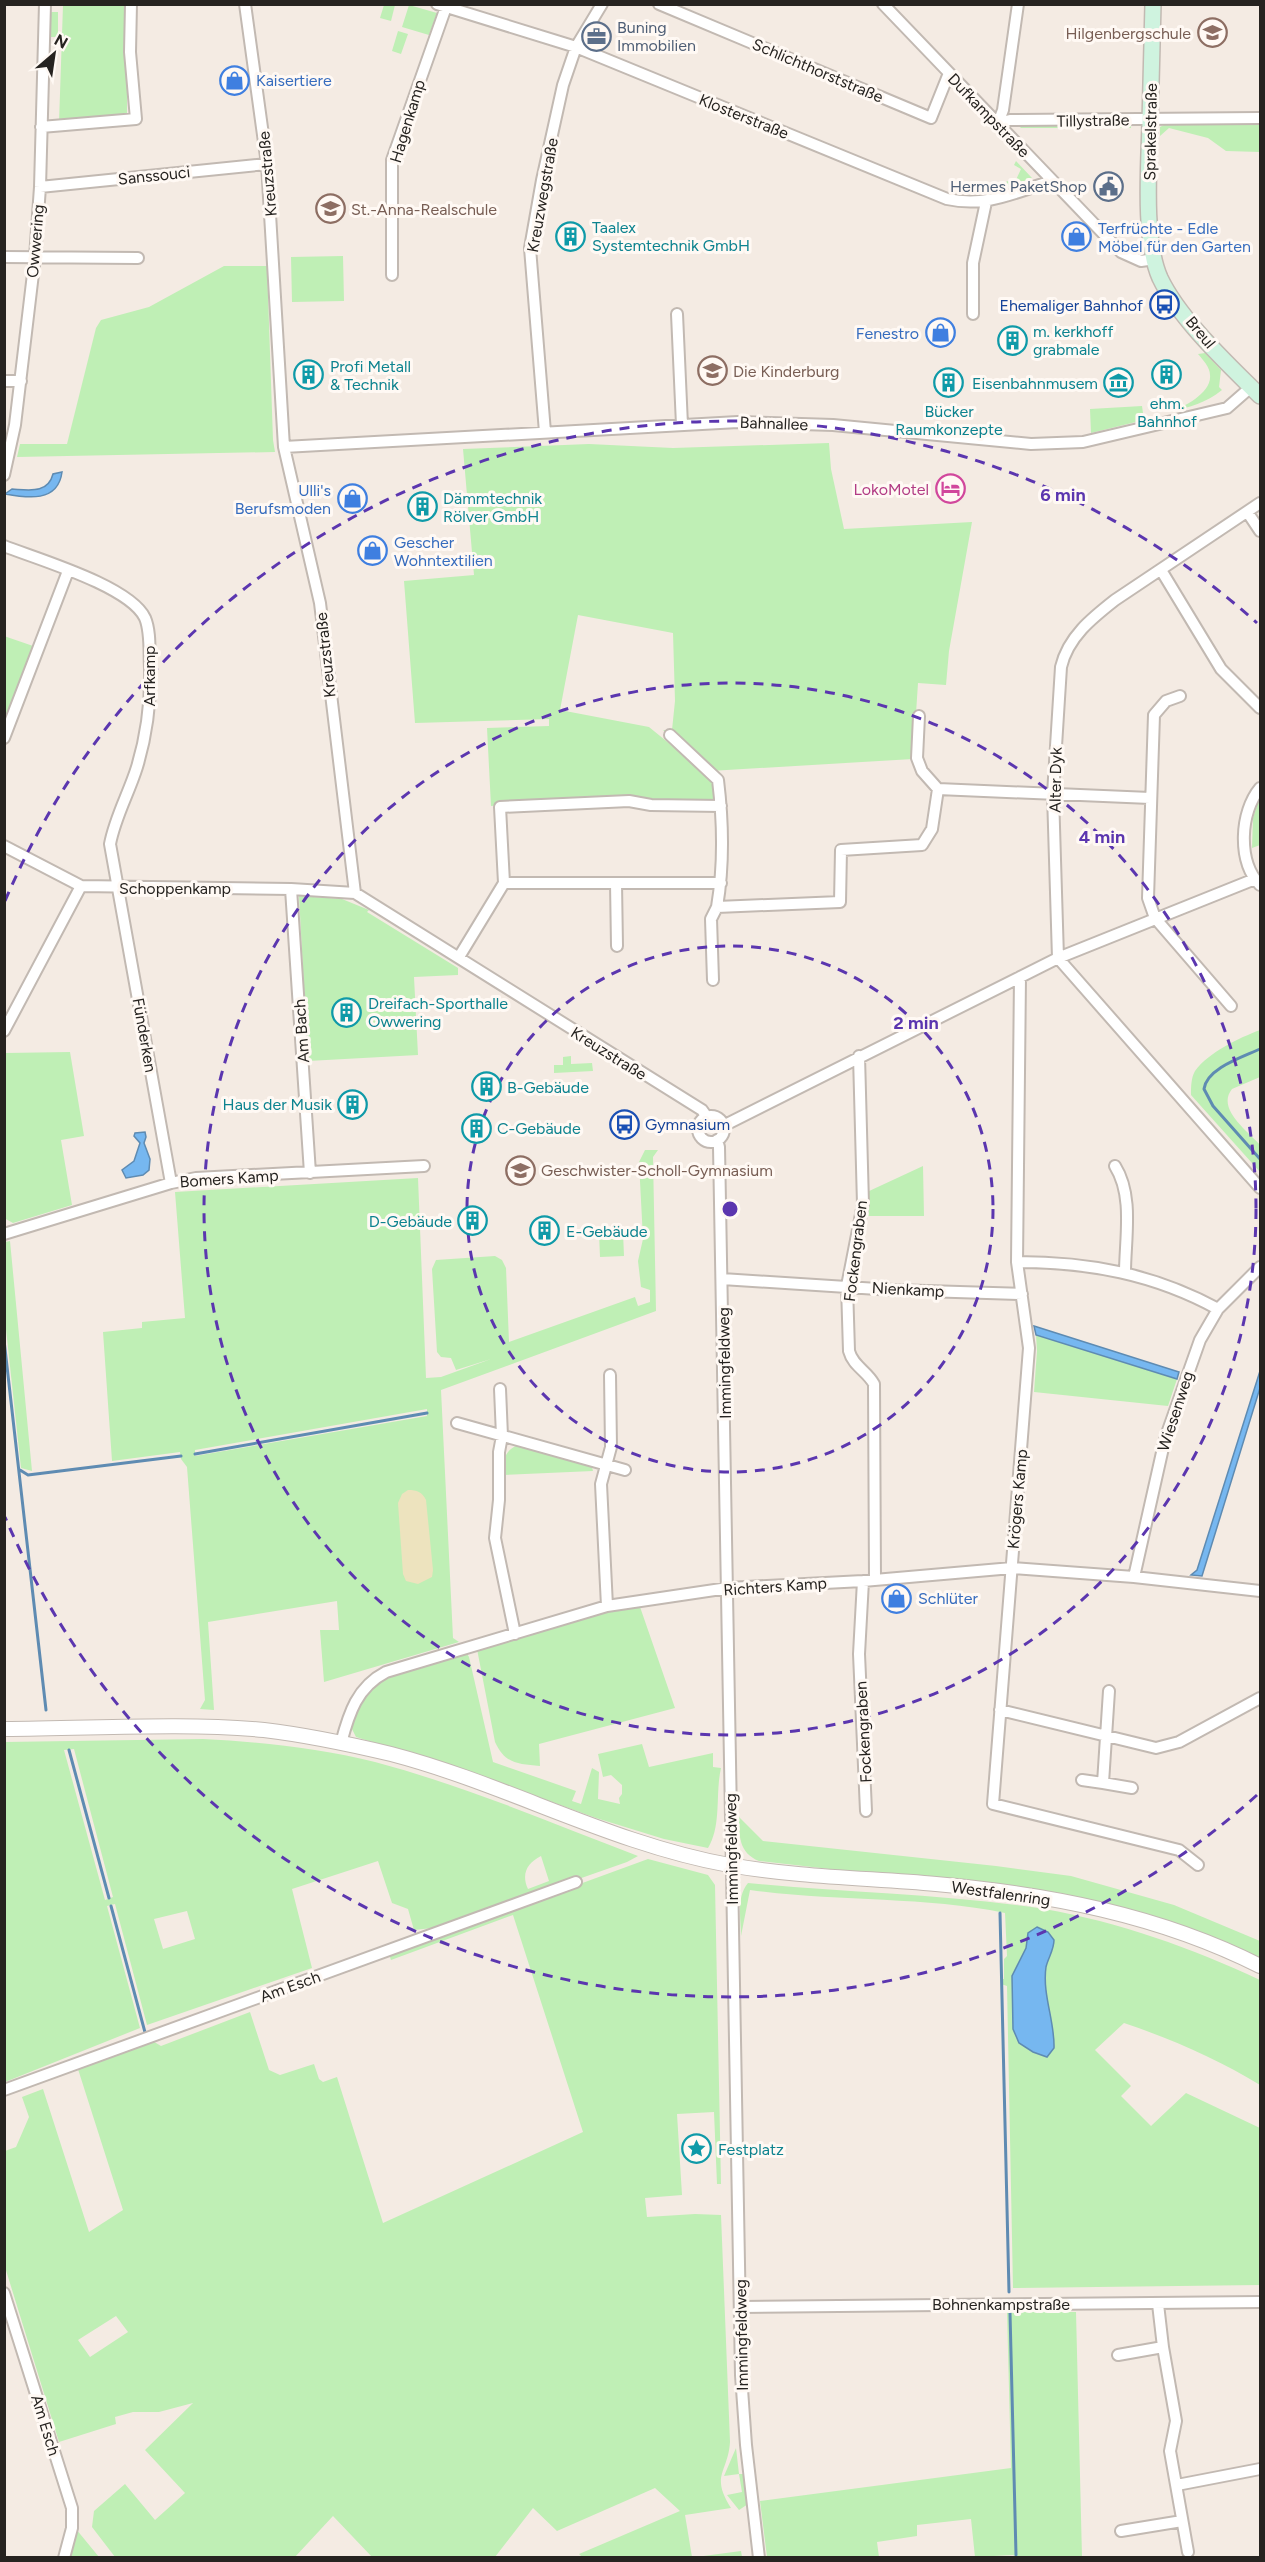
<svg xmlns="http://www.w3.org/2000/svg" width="1265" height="2562" viewBox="0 0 1265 2562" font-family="Figtree,sans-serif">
  <rect width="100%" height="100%" fill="#f4ebe3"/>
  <!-- green -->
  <path fill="#bfefb5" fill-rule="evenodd" d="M63,5H127V114L116,119L59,123Z
    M384,5H395L391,21L380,18Z
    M409,5L437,13L429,35L402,27Z
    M50,12H58V37H49Z
    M398,31L408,34L401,54L392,51Z
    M1170,122H1260V152L1226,151L1208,138L1169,128L1160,136V127Z
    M1016,123H1131V128H1021Z
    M1016,161L1032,178L1003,189L1007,181L1014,184L1021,169L1014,165Z
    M343,256L344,301L292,302L291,257Z
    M224,266H267L273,440L275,452L17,457L20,444H67L96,328L101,320L149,307Z
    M1205,353L1221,370L1219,387L1222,390C1206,403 1190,407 1170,412C1184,407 1212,393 1210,375C1210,367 1203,360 1198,354Z
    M1142,406L1144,420L1091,433L1090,409Z
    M829,443L831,469L844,529L972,522L949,651L946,685L918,683L913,759L710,771L702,761L663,730H672L675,701L673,633L578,615L560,710L649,727L697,766L718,790V797L713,801L652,800L625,797L491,806L487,728L549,726V719L415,723L404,581L474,575L463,449L589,444L673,448Z
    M4,636L36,647L9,720L5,718Z
    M1260,796V845L1252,848L1253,818Z
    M299,896L342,899L369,910L367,912L458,968V975L414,977L418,1055L308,1061Z
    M1260,1030V1077L1232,1089C1216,1109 1248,1131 1260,1145V1172L1191,1095C1191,1087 1191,1078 1195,1071C1209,1052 1239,1038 1260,1030Z
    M70,1052L84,1136L61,1140L72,1205L13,1223L4,1218L5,1053Z
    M571,1056V1064L592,1063L593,1071L554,1073V1065H563V1057Z
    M645,1150H658L653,1157L656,1311L441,1390L453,1638L459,1642L324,1682L320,1630H339L337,1601L208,1622L214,1710L200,1709L205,1700L187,1467L181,1459L180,1452L112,1461L103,1332L142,1328V1322L185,1318L175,1192L418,1178L426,1378L441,1377L491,1359L456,1370L451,1358L441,1357L437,1352L432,1269L436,1260L495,1256L502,1260L506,1268L509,1342L635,1297L638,1306L650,1302V1290L641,1287L638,1261L643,1239L639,1162ZM427,1409V1416L195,1456V1450Z
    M923,1166L924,1216H868L867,1192Z
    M623,1232L624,1256L600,1257L599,1233Z
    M10,1241L32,1471L21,1468L5,1320V1242Z
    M1036,1335L1177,1379L1168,1406L1034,1392L1037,1351Z
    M518,1445L591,1464L593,1471L503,1475C504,1461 503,1451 518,1445Z
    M639,1604L675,1708L539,1744L540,1766C518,1764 505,1764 495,1742L477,1649L602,1612Z
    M466,1652L469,1657L493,1762L576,1791L572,1801L581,1804L592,1768L599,1772L598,1799L620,1804L619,1798L622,1794V1785L611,1775L603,1777L598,1754L642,1744L649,1767L713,1753V1767L721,1768C715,1794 722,1825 708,1848L664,1839L596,1818L472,1773L356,1737L350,1725L362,1698L380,1679Z
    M203,1739C261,1742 319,1748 375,1762C465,1786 552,1823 638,1856L627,1862L442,1927L414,1930L408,1909L392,1903L378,1861L292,1889L312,1968L147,2025L115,1904L107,1906L140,2028L5,2082V1742ZM74,1749L113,1897L105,1900L64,1750ZM541,1856L549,1881L528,1889C521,1874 527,1863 541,1856ZM187,1911L195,1939L163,1949L154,1919Z
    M739,1817L763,1841L996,1866L1071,1876L1174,1905L1260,1941V1961L1147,1916L882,1875L759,1861C739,1853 739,1836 739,1817Z
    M648,1859L708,1875L715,1885L721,2184H717L714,2112L677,2114L682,2195L645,2198L647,2217L695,2214L721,2215L730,2442C728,2473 710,2475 731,2508L685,2515L692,2557L583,2558L579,2554L680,2511L655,2488L557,2531L533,2508L495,2557H372L333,2516L295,2557H115L92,2527L94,2511L125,2484L155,2520L185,2493L145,2450L193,2403L159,2412H133L115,2417L116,2424L59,2442L5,2267V2151L16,2147L29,2117L22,2097L43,2089L89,2232L123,2210L77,2066L151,2040L161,2046L250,2012L269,2070L280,2075L314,2064L319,2079L323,2082L337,2077L383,2223L583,2132L513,1915L391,1960L389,1954ZM116,2316L128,2332L90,2357L78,2340Z
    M748,1883C846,1893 946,1894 1044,1909C1119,1922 1192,1948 1260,1980V2085C1218,2059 1171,2039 1124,2023L1095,2050L1131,2086L1121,2096L1151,2126L1186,2093L1260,2128V2285L1013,2288L1007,1986L1001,1984V1979H1004V1959L1007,1956L1005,1913C921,1896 834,1902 750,1890L741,1936C741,1919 736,1897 748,1883Z
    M1007,2312H1076L1082,2557L1019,2558L1013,2555L975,2557L971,2519L917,2525V2536L877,2542L879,2557H767L760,2501L1011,2468Z
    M736,2448L739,2474H744L748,2504L739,2510L727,2495L742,2492L739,2474L724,2476Z
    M76,2529L99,2557L69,2558Z
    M741,2551L742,2557H696Z"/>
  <!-- sand -->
  <path fill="#ede3be" d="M408,1490C417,1490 422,1492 426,1500L433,1570L432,1577L418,1584L406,1581L403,1574L398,1503L402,1494Z"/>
  <!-- water -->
  <path fill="#76b7f0" stroke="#5e8bb2" stroke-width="1.5" d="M62,472C58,503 27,498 5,494L12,489C29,490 48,494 53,474Z
    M145,1132L146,1137L144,1143L150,1159L149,1170L143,1175L126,1178L122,1170L134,1161L140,1143L134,1136L135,1133Z
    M1034,1326L1179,1372L1177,1379L1036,1335Z
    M1260,1371V1388L1202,1576L1191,1575L1197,1570Z
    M1037,1927L1048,1932L1054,1940C1054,1950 1048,1958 1046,1967C1042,1994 1055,2022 1054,2048L1047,2057L1033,2052L1019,2043L1013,2029L1012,1976L1026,1948L1028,1933Z"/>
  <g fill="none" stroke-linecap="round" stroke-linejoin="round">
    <!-- stream -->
    <path stroke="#5e8bb2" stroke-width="3" d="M1260,1049C1243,1057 1207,1068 1204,1089L1213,1106L1260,1159
      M4,1340L46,1710
      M195,1454L427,1413
      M20,1470L28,1475L181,1456
      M69,1750L109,1898
      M111,1906L146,2036
      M1000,1913L1009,2292
      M1010,2313L1016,2555"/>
    <defs>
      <path id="minor" d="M245,4L267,164L284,447L320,603L355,893
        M437,4L576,47L947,199C985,207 1011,194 1046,183L1051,179
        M659,4L931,118L949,73
        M883,4L1121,252L1141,261L1155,259
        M998,123L1010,120L1260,118
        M998,123L1003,110L1018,4
        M41,127L136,119L130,52L131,4
        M40,187L267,164
        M4,257L138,258
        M392,275V160L446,7
        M677,314L682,425
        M973,314V263L986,202
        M4,381H21
        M545,432L530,248L542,180L563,85L576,47L602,4
        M284,447L738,422L833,425L1031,444L1083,442L1227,408L1251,387
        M4,475L15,425L35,257L40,187L45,4
        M1260,503L1115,600C1092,618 1068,637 1061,667L1053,794L1058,958L1260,1188
        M1248,513L1260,531
        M4,546C37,559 130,586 145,618C151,632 149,652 150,668C151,702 147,734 137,767C129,793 115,817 110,844L171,1183
        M1161,570L1221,669L1260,708
        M1180,696L1166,701L1154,715L1148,898L1155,918L1231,1006
        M919,716L917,758L922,771L938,789
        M670,735L718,780C723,821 724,865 717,907L840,902L841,850L922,845L932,829L938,789L1150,798
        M4,738L68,571
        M1260,788C1240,812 1237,861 1260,885
        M4,846L81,886L291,889L355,893L702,1110L707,1117
        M504,883L500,807L629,801L651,805L721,806
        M616,883L617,946
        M291,889L310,1173
        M459,957L504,883H721
        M1020,977L1017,1262L1029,1348L993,1804L1179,1850L1198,1865
        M713,980L711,919L717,907
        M4,1031L81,886
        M859,1056L863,1204L847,1286L849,1351C853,1366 867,1371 874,1384L875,1580
        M698 1129a13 13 0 1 1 26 0a13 13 0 1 1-26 0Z
        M723,1126L1058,958L1255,879
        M717,1140L719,1147L741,2375L746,2445L759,2558
        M1115,1166C1134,1196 1125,1239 1125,1273
        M4,1234L171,1183L196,1178L424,1166
        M1017,1262C1089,1262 1154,1274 1218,1309
        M722,1279L893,1290L1022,1294
        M500,1389L502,1436L499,1452V1500L495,1538L515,1634
        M457,1423L625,1470
        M1134,1577L1165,1439L1200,1340L1218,1309L1260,1267
        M863,1581L859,1654L866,1811
        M607,1606L601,1484L611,1447L610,1375
        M1109,1691L1103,1783L1132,1788
        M1000,1710L1156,1748L1179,1742L1260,1698
        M341,1743C349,1713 357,1687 386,1672L607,1606L728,1588L863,1581L1012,1568L1134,1577L1260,1591
        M1082,1780L1103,1783
        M4,2090L576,1882
        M4,2293L72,2508V2528L64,2558
        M1158,2304L1163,2347L1176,2421L1170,2451L1188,2552
        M741,2307L1260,2302
        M1118,2355L1163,2347
        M1177,2485L1260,2469
        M1121,2531L1182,2521"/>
      <path id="tertiary" d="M4,1729C91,1729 178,1722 264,1730C306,1735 349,1744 391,1754C506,1784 612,1844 729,1865C798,1877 867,1878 936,1884C1048,1894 1159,1915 1260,1966"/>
      <path id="secondary" d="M1153,4C1152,44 1151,84 1150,123C1149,165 1143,240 1160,278C1180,320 1228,364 1260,396"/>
    </defs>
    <!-- minor casing -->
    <use href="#minor" stroke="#c2b9b2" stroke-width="14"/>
    <!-- tertiary casing -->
    <use href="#tertiary" stroke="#c2b9b2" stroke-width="16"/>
    <!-- secondary casing -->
    <use href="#secondary" stroke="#c2b9b2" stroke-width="18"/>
    <!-- minor -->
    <use href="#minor" stroke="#fff" stroke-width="10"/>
    <!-- tertiary -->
    <use href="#tertiary" stroke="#fff" stroke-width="14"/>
    <!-- secondary -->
    <use href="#secondary" stroke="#cff3df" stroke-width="15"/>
  </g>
  <!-- distance rings -->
  <g fill="none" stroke="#5b36af" stroke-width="3" stroke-dasharray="10 8">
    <circle cx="730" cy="1209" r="263"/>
    <circle cx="730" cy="1209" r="526"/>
    <path d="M1257 1795A788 788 0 0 1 5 1517M5 901A788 788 0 0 1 1257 623"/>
  </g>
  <!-- icons -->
  <defs>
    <symbol id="school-ring" viewBox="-11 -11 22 22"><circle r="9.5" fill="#fff9f4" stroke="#8d6e63" stroke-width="1.5"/><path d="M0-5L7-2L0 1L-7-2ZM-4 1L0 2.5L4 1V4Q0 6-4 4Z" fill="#8d6e63"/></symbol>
    <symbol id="office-ring" viewBox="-11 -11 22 22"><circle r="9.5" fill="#fff9f4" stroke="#5c6f8a" stroke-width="1.5"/><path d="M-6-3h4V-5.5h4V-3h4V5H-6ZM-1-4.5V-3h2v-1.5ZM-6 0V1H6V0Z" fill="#5c6f8a"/></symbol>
    <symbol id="shop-ring" viewBox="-11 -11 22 22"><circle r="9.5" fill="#fff9f4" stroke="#3f7fe0" stroke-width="1.5"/><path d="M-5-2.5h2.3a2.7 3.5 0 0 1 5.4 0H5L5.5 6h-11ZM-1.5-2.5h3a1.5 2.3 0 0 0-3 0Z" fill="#3f7fe0"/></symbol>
    <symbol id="civic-ring" viewBox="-11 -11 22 22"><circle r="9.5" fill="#fff9f4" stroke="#5c6f8a" stroke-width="1.5"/><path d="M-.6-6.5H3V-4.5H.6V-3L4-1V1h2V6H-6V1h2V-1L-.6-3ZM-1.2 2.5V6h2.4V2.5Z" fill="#5c6f8a"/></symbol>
    <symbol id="building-ring" viewBox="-11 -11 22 22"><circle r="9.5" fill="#fff9f4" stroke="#0f9aa8" stroke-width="1.5"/><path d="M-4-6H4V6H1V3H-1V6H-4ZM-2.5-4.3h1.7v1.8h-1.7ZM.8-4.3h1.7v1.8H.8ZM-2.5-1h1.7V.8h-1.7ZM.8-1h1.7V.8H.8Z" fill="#0f9aa8"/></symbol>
    <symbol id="bus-ring" viewBox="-11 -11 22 22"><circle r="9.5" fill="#fff9f4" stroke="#1a4fb4" stroke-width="1.5"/><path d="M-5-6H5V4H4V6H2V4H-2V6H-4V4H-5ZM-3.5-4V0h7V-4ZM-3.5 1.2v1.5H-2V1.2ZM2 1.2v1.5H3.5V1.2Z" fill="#1a4fb4"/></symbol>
    <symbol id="museum-ring" viewBox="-11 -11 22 22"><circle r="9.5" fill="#fff9f4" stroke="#0f9aa8" stroke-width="1.5"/><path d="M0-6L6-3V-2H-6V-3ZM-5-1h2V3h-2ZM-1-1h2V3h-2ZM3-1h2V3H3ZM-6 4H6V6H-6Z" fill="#0f9aa8"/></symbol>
    <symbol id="hotel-ring" viewBox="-11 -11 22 22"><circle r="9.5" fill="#fff9f4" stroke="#d1479c" stroke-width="1.5"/><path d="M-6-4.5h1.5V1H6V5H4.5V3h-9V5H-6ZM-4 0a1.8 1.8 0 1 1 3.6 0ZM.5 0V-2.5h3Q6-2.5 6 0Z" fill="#d1479c"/></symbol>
    <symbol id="sight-ring" viewBox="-11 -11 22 22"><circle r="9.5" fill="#fff9f4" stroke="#0f9aa8" stroke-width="1.5"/><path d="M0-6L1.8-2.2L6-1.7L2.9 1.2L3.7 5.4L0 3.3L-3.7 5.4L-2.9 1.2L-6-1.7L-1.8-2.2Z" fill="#0f9aa8"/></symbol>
  </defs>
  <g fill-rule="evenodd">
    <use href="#school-ring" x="1196" y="16" width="33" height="33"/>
    <use href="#office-ring" x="580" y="20" width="33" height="33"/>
    <use href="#shop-ring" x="218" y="64" width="33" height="33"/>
    <use href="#civic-ring" x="1092" y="170" width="33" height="33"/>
    <use href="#school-ring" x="314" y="192" width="33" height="33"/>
    <use href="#building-ring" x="554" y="220" width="33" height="33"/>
    <use href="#shop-ring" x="1060" y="220" width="33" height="33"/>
    <use href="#bus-ring" x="1148" y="288" width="33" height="33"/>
    <use href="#shop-ring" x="924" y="316" width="33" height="33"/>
    <use href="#building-ring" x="996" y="324" width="33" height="33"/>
    <use href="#school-ring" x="696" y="354" width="33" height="33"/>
    <use href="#building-ring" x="292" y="358" width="33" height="33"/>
    <use href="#building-ring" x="1150" y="358" width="33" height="33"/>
    <use href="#building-ring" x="932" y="366" width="33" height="33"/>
    <use href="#museum-ring" x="1102" y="366" width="33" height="33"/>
    <use href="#hotel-ring" x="934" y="472" width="33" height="33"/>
    <use href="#shop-ring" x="336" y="482" width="33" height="33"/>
    <use href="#building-ring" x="406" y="490" width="33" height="33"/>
    <use href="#shop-ring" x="356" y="534" width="33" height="33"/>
    <use href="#building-ring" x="330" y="996" width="33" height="33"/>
    <use href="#building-ring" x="470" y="1070" width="33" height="33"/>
    <use href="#building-ring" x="336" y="1088" width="33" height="33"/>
    <use href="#bus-ring" x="608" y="1108" width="33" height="33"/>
    <use href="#building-ring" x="460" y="1112" width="33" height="33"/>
    <use href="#school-ring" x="504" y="1154" width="33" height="33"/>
    <use href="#building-ring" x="456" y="1204" width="33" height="33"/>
    <use href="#building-ring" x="528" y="1214" width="33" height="33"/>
    <use href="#shop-ring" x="880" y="1582" width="33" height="33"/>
    <use href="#sight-ring" x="680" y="2132" width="33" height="33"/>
  </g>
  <g text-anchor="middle" stroke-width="6" stroke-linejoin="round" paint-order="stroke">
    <!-- service labels -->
    <g font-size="16" fill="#4e5e75" stroke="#fff9f4" text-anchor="start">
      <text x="617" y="33">Buning<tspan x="617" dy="18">Immobilien</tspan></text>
      <text x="1087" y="192" text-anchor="end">Hermes PaketShop</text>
    </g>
    <!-- education labels -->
    <g font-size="16" fill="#785e54" stroke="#fff9f4" text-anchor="start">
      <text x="1191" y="39" text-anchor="end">Hilgenbergschule</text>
      <text x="351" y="215">St.-Anna-Realschule</text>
      <text x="733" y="377">Die Kinderburg</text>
      <text x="541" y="1176">Geschwister-Scholl-Gymnasium</text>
    </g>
    <!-- street labels -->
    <g font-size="16" fill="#262320" stroke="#fff9f4">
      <text transform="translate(818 70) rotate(23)" y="6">Schlichthorststraße</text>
      <text transform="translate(989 115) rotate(46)" y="6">Dufkampstraße</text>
      <text transform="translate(744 116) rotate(22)" y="6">Klosterstraße</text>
      <text transform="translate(1093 120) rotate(-1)" y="6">Tillystraße</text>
      <text transform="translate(407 121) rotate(-73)" y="6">Hagenkamp</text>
      <text transform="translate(1150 132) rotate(-89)" y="6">Sprakelstraße</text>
      <text transform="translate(267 174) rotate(-95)" y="6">Kreuzstraße</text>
      <text transform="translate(154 175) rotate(-6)" y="6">Sanssouci</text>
      <text transform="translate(542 195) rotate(-80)" y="6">Kreuzwegstraße</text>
      <text transform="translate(35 241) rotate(-85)" y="6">Owwering</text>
      <text transform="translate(1201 332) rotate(50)" y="6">Breul</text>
      <text transform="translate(774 423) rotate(2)" y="6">Bahnallee</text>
      <text transform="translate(325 655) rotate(-96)" y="6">Kreuzstraße</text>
      <text transform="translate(149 676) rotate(-90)" y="6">Arfkamp</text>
      <text transform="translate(1055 780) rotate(-89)" y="6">Alter Dyk</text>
      <text x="175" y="894">Schoppenkamp</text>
      <text transform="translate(301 1031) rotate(-94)" y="6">Am Bach</text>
      <text transform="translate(145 1035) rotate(80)" y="6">Fünderken</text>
      <text transform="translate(609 1053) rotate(32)" y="6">Kreuzstraße</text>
      <text transform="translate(229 1178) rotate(-4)" y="6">Bomers Kamp</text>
      <text transform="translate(855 1251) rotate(-83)" y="6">Fockengraben</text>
      <text transform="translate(908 1289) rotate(3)" y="6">Nienkamp</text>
      <text transform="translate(724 1363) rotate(-91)" y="6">Immingfeldweg</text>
      <text transform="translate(1175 1411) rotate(-72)" y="6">Wiesenweg</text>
      <text transform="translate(1017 1499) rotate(-85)" y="6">Krögers Kamp</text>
      <text transform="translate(775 1586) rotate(-4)" y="6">Richters Kamp</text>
      <text transform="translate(863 1732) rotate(-93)" y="6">Fockengraben</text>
      <text transform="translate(731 1849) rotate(-91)" y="6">Immingfeldweg</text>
      <text transform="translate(1001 1893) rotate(8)" y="6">Westfalenring</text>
      <text transform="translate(290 1986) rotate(-20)" y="6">Am Esch</text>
      <text x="1001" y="2310">Bohnenkampstraße</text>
      <text transform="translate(741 2335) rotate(-91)" y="6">Immingfeldweg</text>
      <text transform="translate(46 2425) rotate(73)" y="6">Am Esch</text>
    </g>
    <!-- shop labels -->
    <g font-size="16" fill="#366cbe" stroke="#fff9f4" text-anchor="start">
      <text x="256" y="86">Kaisertiere</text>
      <text x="1098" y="234">Terfrüchte - Edle<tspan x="1098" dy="18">Möbel für den Garten</tspan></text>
      <text x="919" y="339" text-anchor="end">Fenestro</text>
      <text x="331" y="496" text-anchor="end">Ulli's<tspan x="331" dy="18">Berufsmoden</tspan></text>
      <text x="394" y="548">Gescher<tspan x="394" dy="18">Wohntextilien</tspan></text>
      <text x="918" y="1604">Schlüter</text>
    </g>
    <!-- culture labels -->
    <g font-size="16" fill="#0d838f" stroke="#fff9f4" text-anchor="start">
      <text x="592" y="233">Taalex<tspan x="592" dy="18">Systemtechnik GmbH</tspan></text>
      <text x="1033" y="337">m. kerkhoff<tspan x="1033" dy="18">grabmale</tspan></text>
      <text x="330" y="372">Profi Metall<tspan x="330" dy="18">&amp; Technik</tspan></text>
      <text x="1098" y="389" text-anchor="end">Eisenbahnmusem</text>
      <text x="1167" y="409" text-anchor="middle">ehm.<tspan x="1167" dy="18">Bahnhof</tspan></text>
      <text x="949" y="417" text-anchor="middle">Bücker<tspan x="949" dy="18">Raumkonzepte</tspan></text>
      <text x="443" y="504">Dämmtechnik<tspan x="443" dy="18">Rölver GmbH</tspan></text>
      <text x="368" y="1009">Dreifach-Sporthalle<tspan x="368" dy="18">Owwering</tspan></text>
      <text x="507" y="1093">B-Gebäude</text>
      <text x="332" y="1110" text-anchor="end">Haus der Musik</text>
      <text x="497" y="1134">C-Gebäude</text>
      <text x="452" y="1227" text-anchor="end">D-Gebäude</text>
      <text x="566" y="1237">E-Gebäude</text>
      <text x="718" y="2155">Festplatz</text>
    </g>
    <!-- transit labels -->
    <g font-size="16" fill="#164399" stroke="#fff9f4" text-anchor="end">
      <text x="1143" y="311">Ehemaliger Bahnhof</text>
      <text x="645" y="1130" text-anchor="start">Gymnasium</text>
    </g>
    <!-- hotel labels -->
    <g font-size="16" fill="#b23c85" stroke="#fff9f4" text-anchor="end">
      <text x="929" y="495">LokoMotel</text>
    </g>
  </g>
  <circle cx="730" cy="1209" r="9" fill="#5b36af" stroke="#fff9f4" stroke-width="3"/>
  <g font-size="18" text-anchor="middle" font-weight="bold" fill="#5b36af" stroke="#fff9f4" stroke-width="6" stroke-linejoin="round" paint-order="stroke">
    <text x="1063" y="501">6 min</text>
    <text x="1102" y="843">4 min</text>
    <text x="916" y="1029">2 min</text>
  </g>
  <!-- border -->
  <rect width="1265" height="2562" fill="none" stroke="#262320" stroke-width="12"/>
  <!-- north arrow -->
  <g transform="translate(54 54) rotate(29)" stroke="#fff9f4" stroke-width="4.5" paint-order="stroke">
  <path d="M0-4.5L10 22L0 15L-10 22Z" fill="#262320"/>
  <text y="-9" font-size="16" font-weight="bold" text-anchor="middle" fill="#262320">N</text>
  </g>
</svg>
